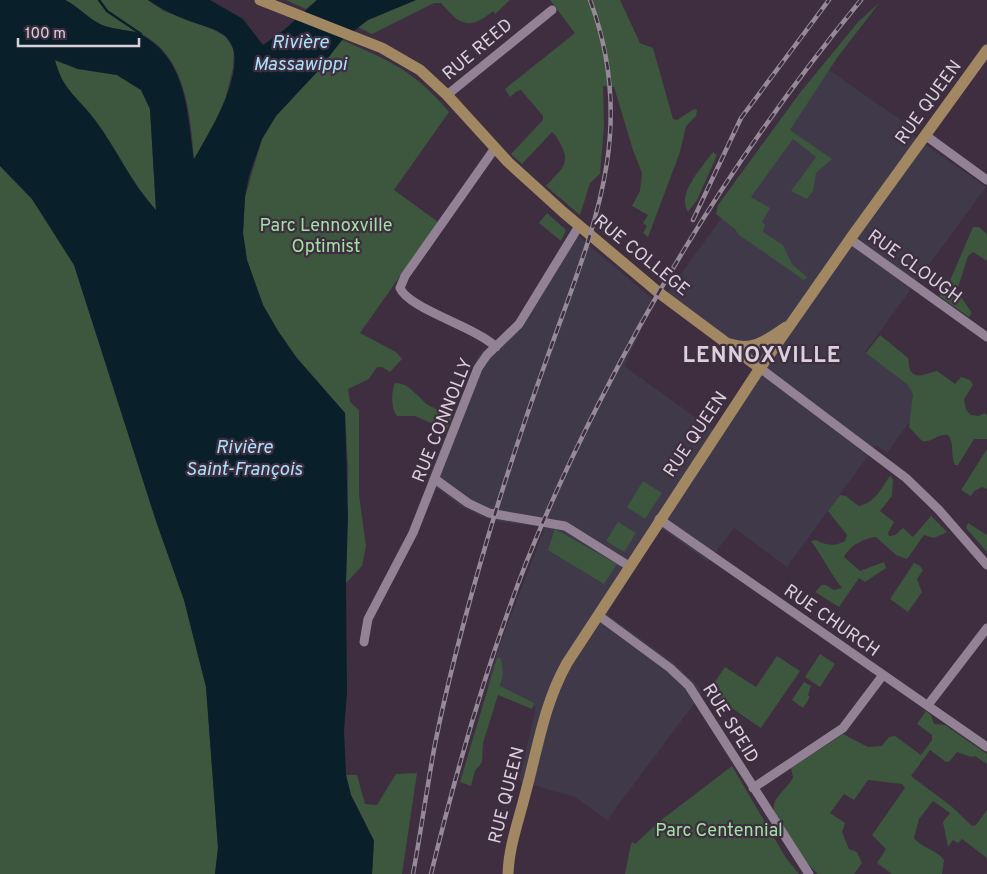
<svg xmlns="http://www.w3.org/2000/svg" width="987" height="874" viewBox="0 0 987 874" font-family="Overpass,sans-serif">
  <rect width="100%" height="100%" fill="#3e2e40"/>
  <!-- commercial -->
  <path fill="#3f394a" d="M829,70L915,130L913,136L986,187L865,352L927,398L887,453L876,445L787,567L734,528L708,562L661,528L607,614L671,661L696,684L702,693L607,820L575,797L519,781L536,707L487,686L500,644L545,527L500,522L480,516L459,505L427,481L478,356L508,330L518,318L571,230L655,301L624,366L713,430L754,369L662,300Z"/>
  <!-- green -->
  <path fill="#3c573d" d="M66,0H148L164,11L214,30L225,36L234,50L233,68L224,105L194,160C191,117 186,55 141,34C132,30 120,31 111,28C96,25 74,12 66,0Z
    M286,0H317L306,9Z
    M416,0H510L495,14L493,11C469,31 460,25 441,3H434L372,34L358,27L368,20Z
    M550,0H620L640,43L653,48L673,119L677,120L694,109L697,110L696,116L686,126L680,152L648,237L643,233L647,226L643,223L648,215L632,206L640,191L642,173L633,150L614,87L603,86L604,127L600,174L590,183L580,215L546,186C559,171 572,165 561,145C558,140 556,135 552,132L522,164L511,154L543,120V116L521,90L517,91L510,97L505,89L575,33Z
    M880,2L837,58L790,130L832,159L816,173L813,191L807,199L791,191L816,157L793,139L751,197L770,208L762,222L765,224L763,232L783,245L792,264L807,277L804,280L739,235L735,229L716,214L718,205L799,94L858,22Z
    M342,40C389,60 416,72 449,112L394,190L438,222L360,333L396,352L402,359L390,372L382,367H377L369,379L348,389L350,402L359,410V495L366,546L362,566L346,583L348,468L345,413L296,357L278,331L263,305L247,260L243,233L245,197L262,139L276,116L317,72Z
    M54,60L78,69L117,75L141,90L150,109L156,211L127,173L95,120L62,82Z
    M713,152L717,155L697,200L688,212C676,194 703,166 713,152Z
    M0,166L32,199L74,265L156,521L184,600L206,687L218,848L215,874H0Z
    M547,213L566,230L561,241L539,223Z
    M973,227H979L987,234V261L973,252L968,256L957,291L972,313L969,317L939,296L949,283Z
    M880,335L908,358C909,362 909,367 910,370C916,381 929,372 937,371L955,384L961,377L970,380L973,385L964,399L966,410L971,415L979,416L984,413L987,415V439H974L958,465H955C950,455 955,444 948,435C938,433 932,443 922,441L909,427L913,394L908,385L866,353Z
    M395,383C411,383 418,399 430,406C437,410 445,413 452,416L447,430L415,416H397C391,409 391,391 395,383Z
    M987,449V489L982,487L974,491L971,496L961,490Z
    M890,476L893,479L892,496L880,511L894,522L888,533L889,536L895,535L903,528L913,537L931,516L947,532L934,538L924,535L907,559L896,555L876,537C865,538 849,546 844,557L860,571L884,562L886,568L865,582L859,578L839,607L815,592L822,585H826L834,590L842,588C830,573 823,557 811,541L816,540C825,545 835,547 845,541L847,535L828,511L840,495L846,496L859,506C875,503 881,488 890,476Z
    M643,481L662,493L645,519L627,507Z
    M618,522L636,533L624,552L606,541Z
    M968,523L987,535V552L966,528Z
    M555,529L617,564L604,584L548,550Z
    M914,563L919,565L923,570L917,579L922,592L908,612L890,599Z
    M820,654L835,664L820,687L805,677Z
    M777,656L800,671L761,728L708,692L725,667L756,687Z
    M497,658H501L503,674L500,686L534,703L532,709L498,695L483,743L482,762L475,771L471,786L460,782Z
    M804,682L811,686L808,695L810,697L803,708L792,700Z
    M926,711L931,715L934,724L945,725L987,754V764L975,756L971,757L957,752L950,761L946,762L930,750L911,776L951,806L972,826L976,825L987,810V858L962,839L958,843L953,840L948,847L943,822L950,813L933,801L919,819L914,838C923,849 936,849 944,860L942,874H892L877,863L886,849L872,835L905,788L902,784L868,780L854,800L844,794L830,813L845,823L842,832L849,849L857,852L862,863L854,874H818L805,861L774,812C771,797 788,789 793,777L791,768L843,734L868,747L882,746L889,737L895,736L921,755L932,740V735L917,724Z
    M732,766L786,858L799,874H625L631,844L633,842L635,844L660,821Z
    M417,773L402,874H372L374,840L351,795L346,775H357L365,804L377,805L396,774Z"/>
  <!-- water -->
  <path fill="#09202a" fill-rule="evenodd" d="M0,0C11,0 58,0 65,0C75,4 89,19 102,25C114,30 131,29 142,35C188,61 187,114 194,159C209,133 254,61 225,36C215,28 201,25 189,21C174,15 161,9 148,0H210L243,19L263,45L284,30L317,0H416L368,20L342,40L317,72L276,116L262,139L249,176L245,197L243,233L247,260L263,305L278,331L296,357L345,413L348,517L346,583L347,692L344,731L346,775L351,795L374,841L372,874H215L218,848L206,687L184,600L156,521L74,265L32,199L0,166ZM55,60L78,69L117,75L141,90L150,109L156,210C131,183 117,149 95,120C78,97 63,91 55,60Z"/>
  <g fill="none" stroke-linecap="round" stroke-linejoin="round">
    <!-- stream -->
    <path stroke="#09202a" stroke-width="2.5" d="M99,0L107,11L141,34"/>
    <!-- minor -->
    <path stroke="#938195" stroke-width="9" d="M447,95L552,10
      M925,135L987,180
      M495,148L405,276L400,288C409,309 476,327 496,347
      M850,239L987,337
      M760,368L906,478L939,510L987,565
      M435,479L468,503L489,513L565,526L629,566
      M659,519L987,747
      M598,615L670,668L689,686L809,874
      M364,642L368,619L413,533L478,368L487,355L519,324L579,226
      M928,705L987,628
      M753,788L843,728L883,675"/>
    <!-- major -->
    <path stroke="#a18863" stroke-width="11" d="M260,0L382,48L420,70L447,95L508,162L563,212L658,292L760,368
      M730,344C753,352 768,339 786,327
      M508,874C509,845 519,820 526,791C538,747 544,704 567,663L760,368L853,235L987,50"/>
    <defs>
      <path id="rail" d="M693,220L741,118L829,0
        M413,874C421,831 427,787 435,744C449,674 468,605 488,537C507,473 528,410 551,347C594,227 638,128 590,0
        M431,874C453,784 478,695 509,609C534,537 566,468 600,401C673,257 759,124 861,0"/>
    </defs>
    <!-- rail casing -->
    <use href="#rail" stroke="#968a98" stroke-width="4.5"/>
    <!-- rail -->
    <use href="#rail" stroke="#3e2e40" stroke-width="2.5" stroke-dasharray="8" stroke-linecap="butt"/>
  </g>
  <g text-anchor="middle" stroke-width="4.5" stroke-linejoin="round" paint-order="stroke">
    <!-- street labels -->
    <g font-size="18" fill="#dad0db" stroke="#3e2e40">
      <text transform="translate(477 49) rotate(-40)" y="6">RUE REED</text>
      <text transform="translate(928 102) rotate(-54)" y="6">RUE QUEEN</text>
      <text transform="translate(642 255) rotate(39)" y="6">RUE COLLEGE</text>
      <text transform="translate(915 266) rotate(36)" y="6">RUE CLOUGH</text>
      <text transform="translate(442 420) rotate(-68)" y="6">RUE CONNOLLY</text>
      <text transform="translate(695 434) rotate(-56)" y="6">RUE QUEEN</text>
      <text transform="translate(832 620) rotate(35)" y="6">RUE CHURCH</text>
      <text transform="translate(731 723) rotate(58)" y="6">RUE SPEID</text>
      <text transform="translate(506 795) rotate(-76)" y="6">RUE QUEEN</text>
    </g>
    <!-- park labels -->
    <g font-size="18" fill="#9ee3a0" stroke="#3e2e40">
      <text x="326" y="231">Parc Lennoxville<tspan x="326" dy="21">Optimist</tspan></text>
      <text x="719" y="836">Parc Centennial</text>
    </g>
    <!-- water labels -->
    <g font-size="19" font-style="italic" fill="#a7e1fb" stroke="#3e2e40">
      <text x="300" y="48">Rivière<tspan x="300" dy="22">Massawippi</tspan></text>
      <text x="244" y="453">Rivière<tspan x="244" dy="22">Saint-François</tspan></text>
    </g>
    <!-- district labels -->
    <g font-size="22" font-weight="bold" letter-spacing="1" fill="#dad0db" stroke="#3e2e40">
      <text x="762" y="362">LENNOXVILLE</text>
    </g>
  </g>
  <!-- scale -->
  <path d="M18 38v8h121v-8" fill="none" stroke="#dad0db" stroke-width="2.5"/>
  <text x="25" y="38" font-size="15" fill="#dad0db" stroke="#3e2e40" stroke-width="4" paint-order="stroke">100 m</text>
</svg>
